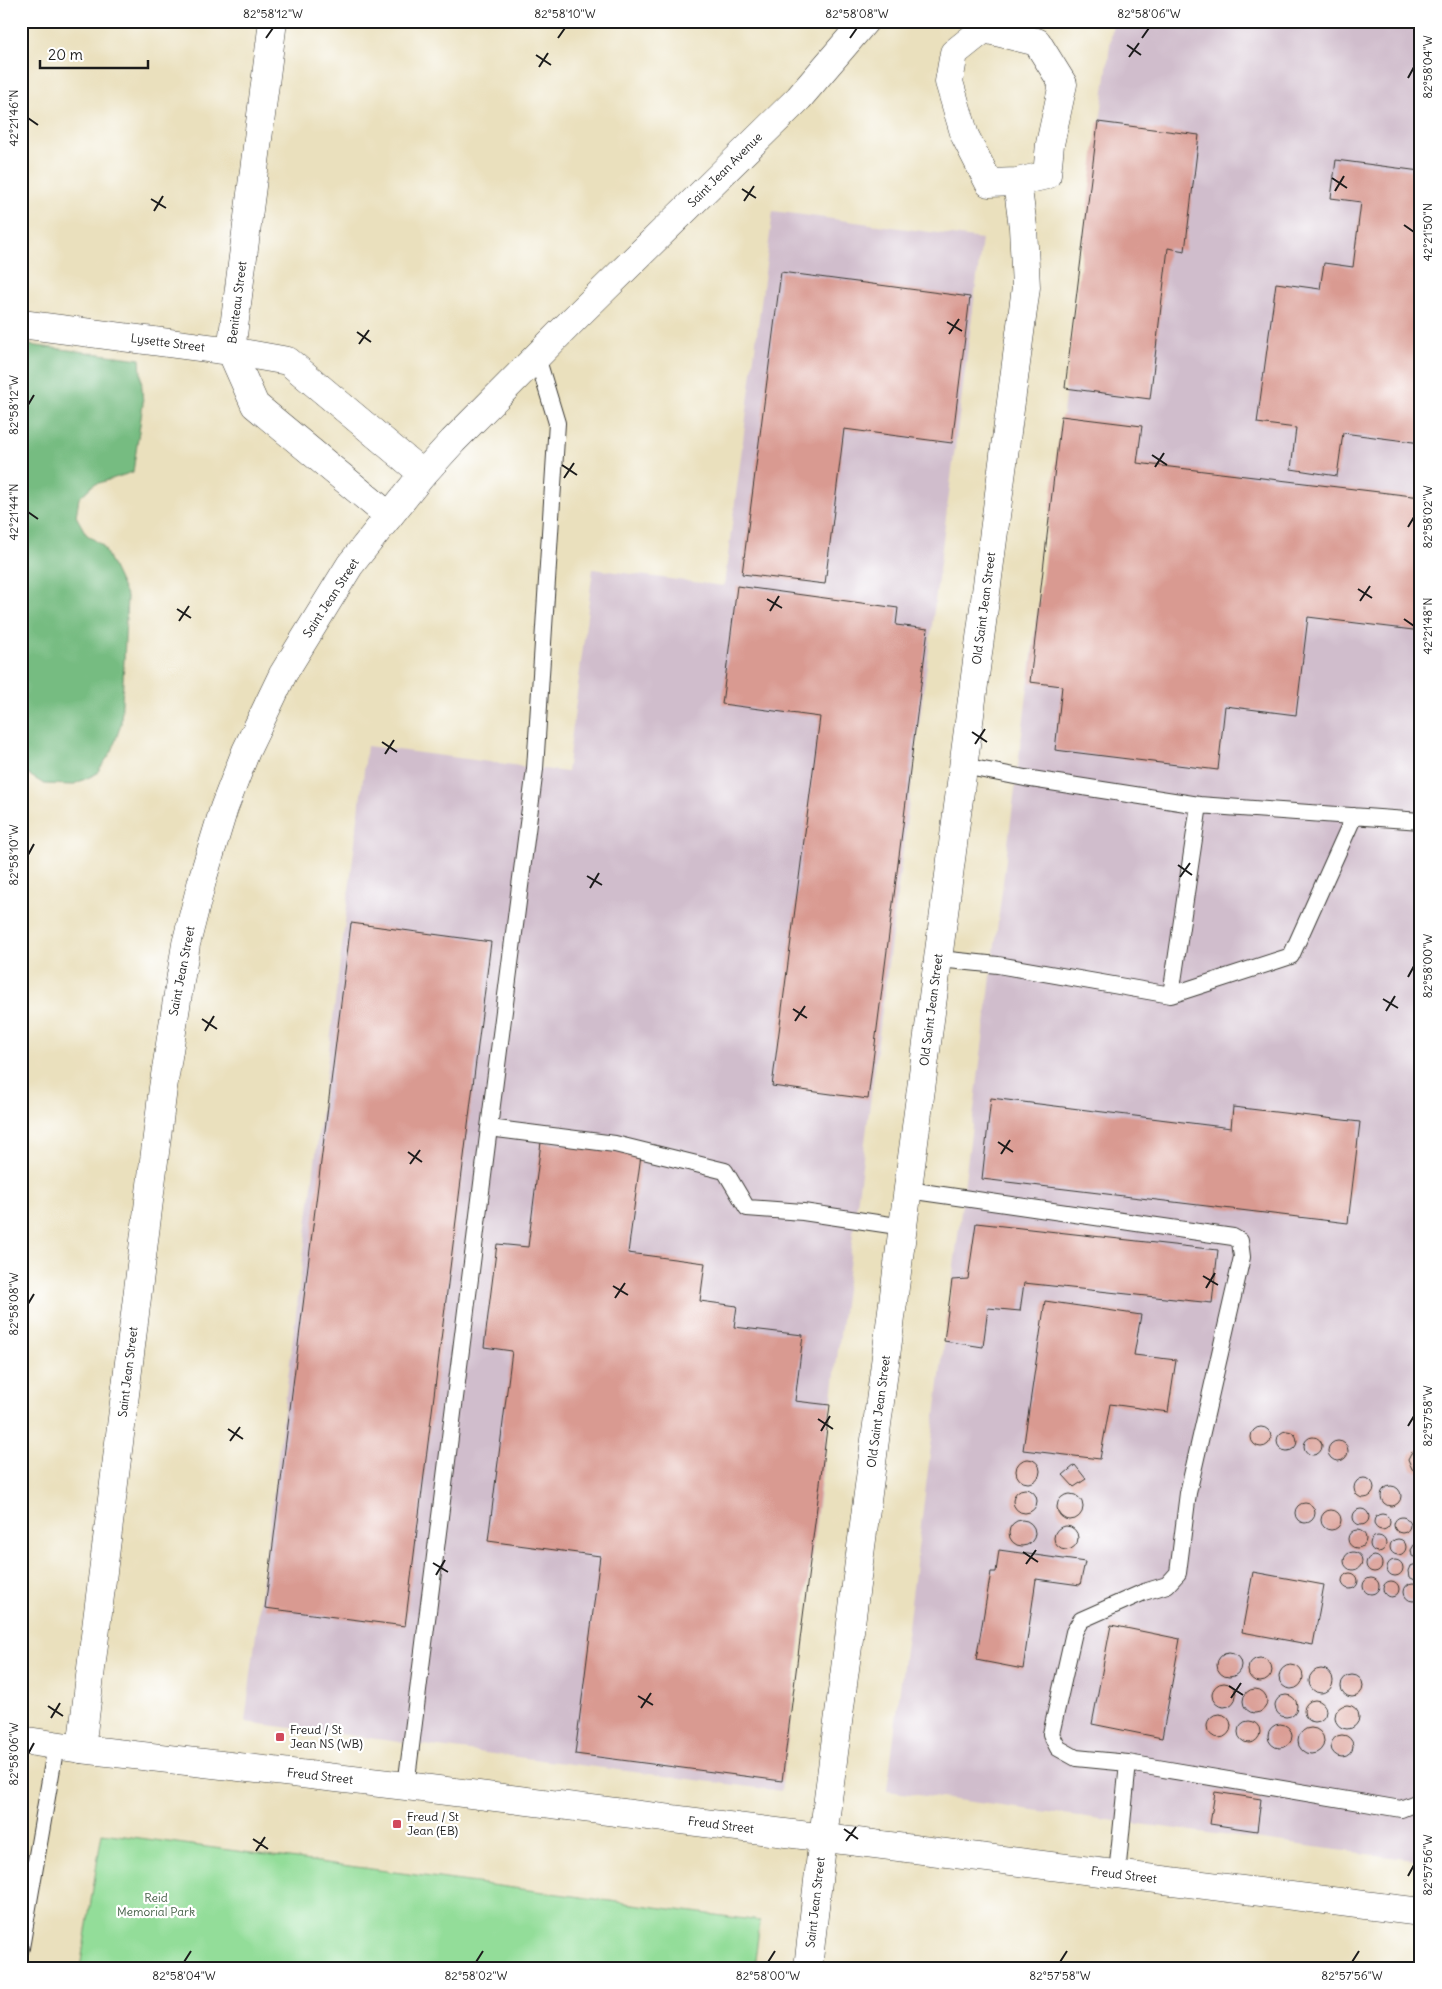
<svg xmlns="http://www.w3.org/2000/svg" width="1442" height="1989" viewBox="0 0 1442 1989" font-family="Delius,sans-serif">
  <rect width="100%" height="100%" fill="#fff"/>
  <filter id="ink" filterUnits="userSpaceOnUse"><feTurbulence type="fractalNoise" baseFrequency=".02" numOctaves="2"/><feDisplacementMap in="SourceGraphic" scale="10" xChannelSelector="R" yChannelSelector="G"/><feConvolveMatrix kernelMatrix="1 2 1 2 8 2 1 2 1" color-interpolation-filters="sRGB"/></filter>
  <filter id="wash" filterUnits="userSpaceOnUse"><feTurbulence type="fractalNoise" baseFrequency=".0096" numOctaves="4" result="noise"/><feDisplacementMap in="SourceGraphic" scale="20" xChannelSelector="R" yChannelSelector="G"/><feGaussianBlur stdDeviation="1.12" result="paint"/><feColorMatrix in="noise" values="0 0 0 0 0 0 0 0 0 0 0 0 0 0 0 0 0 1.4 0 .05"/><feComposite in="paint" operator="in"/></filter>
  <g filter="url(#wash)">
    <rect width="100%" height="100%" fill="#eae0bd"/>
    <!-- industrial -->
    <path fill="#d0bdcc" d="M1113,21H1421V1861L887,1791Z
      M773,211L982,239L781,1791L245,1722L367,746L567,772L593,569L724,586Z"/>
    <!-- green -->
    <path fill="#93dd99" stroke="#587c5a" d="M102,1833L760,1921L754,1968H80Z"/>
    <!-- forest -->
    <path fill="#76bc81" stroke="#496c4e" d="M21,344L140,359L143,404L133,472L93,485L79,498L76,516L86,534L103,546L127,597L121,724L112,751L96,774L72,785L44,784L21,770Z"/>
    <g id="blocks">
      <!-- building -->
      <path fill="#d99a91" d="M1098,122L1199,135L1185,251L1168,248L1150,399L1065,388Z
        M1336,160L1420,171L1415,208H1421V443L1343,433L1337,476L1291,469L1296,428L1257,423L1276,283L1320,289L1324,263L1353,267L1361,202L1331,198Z
        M781,272L970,297L952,443L844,429L825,584L742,574Z
        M1061,416L1142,426L1137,463L1421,497V631L1308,617L1296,715L1225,706L1218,770L1055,750L1062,686L1030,682Z
        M737,586L898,608L896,625L928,629L868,1099L772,1086L820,717L722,704Z
        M351,923L491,942L405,1626L265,1608Z
        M991,1098L1231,1128L1233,1107L1360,1122L1348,1223L982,1179Z
        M541,1142L641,1155L628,1253L705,1263L700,1301L737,1306L734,1327L803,1335L795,1401L830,1405L782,1781L575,1754L600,1556L488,1541L512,1351L484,1347L497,1244L528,1247Z
        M976,1223L1218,1250L1212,1303L1024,1283L1020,1311L988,1308L983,1347L944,1341L952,1280L968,1279Z
        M1045,1301L1141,1315L1134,1355L1176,1360L1168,1412L1110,1404L1100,1459L1023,1450Z
        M1251 1437a10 10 0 1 1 20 0a10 10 0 1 1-20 0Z
        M1277 1441a10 10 0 1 1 20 0a10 10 0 1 1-20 0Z
        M1304 1446a9 9 0 1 1 18 0a9 9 0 1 1-18 0Z
        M1328 1451a10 10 0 1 1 20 0a10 10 0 1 1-20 0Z
        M1421,1449V1472H1418L1412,1469L1408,1459L1411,1453Z
        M1016 1471a12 12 0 1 1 24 0a12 12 0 1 1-24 0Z
        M1075,1465L1086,1479L1074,1487L1063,1475Z
        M1354 1488a10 10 0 1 1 20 0a10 10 0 1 1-20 0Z
        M1381 1496a10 10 0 1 1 20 0a10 10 0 1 1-20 0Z
        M1013 1501a12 12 0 1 1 24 0a12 12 0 1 1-24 0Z
        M1057 1507a13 13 0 1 1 26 0a13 13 0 1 1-26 0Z
        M1295 1513a10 10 0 1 1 20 0a10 10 0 1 1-20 0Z
        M1353 1517a8 8 0 1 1 16 0a8 8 0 1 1-16 0Z
        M1321 1520a10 10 0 1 1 20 0a10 10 0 1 1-20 0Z
        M1374 1522a8 8 0 1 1 16 0a8 8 0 1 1-16 0Z
        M1394 1525a8 8 0 1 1 16 0a8 8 0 1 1-16 0Z
        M1009 1533a13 13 0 1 1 26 0a13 13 0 1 1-26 0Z
        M1421,1521V1538L1415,1530L1417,1524Z
        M1054 1538a12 12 0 1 1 24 0a12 12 0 1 1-24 0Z
        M1348 1539a9 9 0 1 1 18 0a9 9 0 1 1-18 0Z
        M1370 1544a8 8 0 1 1 16 0a8 8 0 1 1-16 0Z
        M1390 1547a8 8 0 1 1 16 0a8 8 0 1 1-16 0Z
        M1421,1543V1560H1420L1412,1556L1411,1550L1414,1545Z
        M999,1550L1085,1562L1080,1585L1036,1579L1023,1669L976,1660L991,1572H996Z
        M1344 1561a9 9 0 1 1 18 0a9 9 0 1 1-18 0Z
        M1366 1564a8 8 0 1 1 16 0a8 8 0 1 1-16 0Z
        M1387 1568a8 8 0 1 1 16 0a8 8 0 1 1-16 0Z
        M1417,1564L1421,1565V1579L1417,1581L1409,1577L1408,1571L1410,1566Z
        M1253,1572L1324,1585L1313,1645L1242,1632Z
        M1342 1581a8 8 0 1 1 16 0a8 8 0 1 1-16 0Z
        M1363 1586a8 8 0 1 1 16 0a8 8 0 1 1-16 0Z
        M1383 1589a8 8 0 1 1 16 0a8 8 0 1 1-16 0Z
        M1404 1592a9 9 0 1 1 18 0a9 9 0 1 1-18 0Z
        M1111,1625L1180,1639L1162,1738L1092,1724Z
        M1217 1665a12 12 0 1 1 24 0a12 12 0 1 1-24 0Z
        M1248 1670a12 12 0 1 1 24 0a12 12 0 1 1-24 0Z
        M1279 1677a12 12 0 1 1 24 0a12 12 0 1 1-24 0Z
        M1309 1681a12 12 0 1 1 24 0a12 12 0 1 1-24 0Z
        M1341 1686a11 11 0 1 1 22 0a11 11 0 1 1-22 0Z
        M1212 1695a12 12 0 1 1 24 0a12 12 0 1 1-24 0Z
        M1243 1701a12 12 0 1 1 24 0a12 12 0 1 1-24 0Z
        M1275 1706a11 11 0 1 1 22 0a11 11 0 1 1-22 0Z
        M1304 1711a11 11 0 1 1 22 0a11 11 0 1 1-22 0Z
        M1335 1717a12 12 0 1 1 24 0a12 12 0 1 1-24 0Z
        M1207 1726a12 12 0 1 1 24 0a12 12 0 1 1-24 0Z
        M1238 1732a11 11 0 1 1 22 0a11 11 0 1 1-22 0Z
        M1268 1736a12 12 0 1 1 24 0a12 12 0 1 1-24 0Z
        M1298 1741a13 13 0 1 1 26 0a13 13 0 1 1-26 0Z
        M1331 1746a11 11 0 1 1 22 0a11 11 0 1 1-22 0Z
        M1215,1792L1261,1799L1257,1831L1210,1824Z"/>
    </g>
  </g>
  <g filter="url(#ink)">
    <use href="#blocks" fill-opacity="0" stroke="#3b3934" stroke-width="1"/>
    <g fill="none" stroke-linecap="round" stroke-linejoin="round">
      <defs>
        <path id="lane" d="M537,357L557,423L535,769L489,1128L615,1144L725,1171L747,1208L803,1212L904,1227
          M1199,805L1421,821
          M939,959L998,965L1171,995L1199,805L1025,778L963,766
          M1171,995L1291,956L1354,816
          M908,1190L1233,1237L1240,1241L1242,1257L1188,1493L1178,1573L1167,1585L1144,1592L1081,1620L1074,1632L1051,1734L1058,1748L1076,1758L1128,1763
          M406,1786L489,1128
          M1117,1874L1128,1763L1401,1809L1418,1802L1421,1798
          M21,1948L56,1745"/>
        <g id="street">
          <path id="s1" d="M21,324L231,351L288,361L423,474"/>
          <path id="s2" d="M231,351L273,21"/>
          <path d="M231,351L255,405L389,516"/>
          <path d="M21,1740L81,1749"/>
          <path id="s3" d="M808,1968L823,1837L1026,287L1023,227L1017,182L989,183L965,136L949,82L954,53L984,29L1037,42L1063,84L1050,144L1047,175L1017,182"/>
        </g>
        <g id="secondary">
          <path id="s4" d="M865,21L799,98L580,313L453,441L423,474L350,565L283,674L246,751L224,808L203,877L186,944L163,1088L81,1749L406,1786L1421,1912"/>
        </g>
      </defs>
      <!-- lane casing -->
      <use href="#lane" stroke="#3b3934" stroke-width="18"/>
      <!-- street casing -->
      <use href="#street" stroke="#3b3934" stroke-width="29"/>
      <!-- secondary casing -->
      <use href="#secondary" stroke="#3b3934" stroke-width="29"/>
      <!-- lane -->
      <use href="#lane" stroke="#fff" stroke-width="16"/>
      <!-- street -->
      <use href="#street" stroke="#fff" stroke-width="28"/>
      <!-- secondary -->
      <use href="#secondary" stroke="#fff" stroke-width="28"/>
    </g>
  </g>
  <!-- ticks -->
  <path fill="none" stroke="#1c1c1c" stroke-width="2" d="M266,38L273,28M558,38L565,28M850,38L857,28M1142,38L1149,28M1127,45L1141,55M536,55L551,65M1129,57L1139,43M539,67L548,53M1408,78L1414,67M28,118L38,125M1332,178L1347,188M742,189L756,198M1335,191L1344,176M151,199L166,208M744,201L754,186M154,211L163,196M1404,225L1414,232M947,322L962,331M357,332L371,342M949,334L959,319M359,344L369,330M28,405L34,395M1152,455L1167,465M562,465L577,475M1155,467L1164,453M564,478L574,463M28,512L38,519M1408,527L1414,517M1358,589L1372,598M767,599L782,608M1360,601L1370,586M177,609L191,618M770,611L779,596M1404,619L1414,626M179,621L189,606M972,732L987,742M382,742L397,752M975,744L985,729M385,754L394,740M28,855L34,844M1178,865L1192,875M587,876L602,885M1180,877L1190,863M590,888L599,873M1408,977L1414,966M1383,999L1398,1008M793,1009L807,1018M1386,1011L1395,996M202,1019L217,1029M795,1021L805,1006M205,1031L214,1016M998,1142L1013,1152M408,1152L422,1162M1001,1154L1010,1140M410,1164L420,1150M1203,1276L1218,1285M613,1286L628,1295M1206,1288L1215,1273M615,1298L625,1283M28,1304L34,1294M818,1419L833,1429M1408,1426L1414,1416M228,1429L243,1439M821,1431L830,1416M230,1441L240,1427M1023,1552L1038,1562M433,1563L448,1572M1026,1564L1036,1550M436,1575L445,1560M1229,1686L1243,1695M638,1696L653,1705M1231,1698L1241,1683M48,1706L63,1716M641,1708L651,1693M51,1718L60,1703M28,1754L34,1743M844,1829L858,1839M253,1839L268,1849M846,1841L856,1827M256,1851L265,1837M1408,1876L1414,1865M184,1962L191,1951M476,1962L483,1951M768,1962L775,1951M1060,1962L1067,1951M1352,1962L1359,1951"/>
  <!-- markers -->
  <g fill="#d1495b" stroke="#fff" stroke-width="2">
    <rect x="275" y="1732" width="10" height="10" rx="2.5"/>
    <rect x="392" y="1819" width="10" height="10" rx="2.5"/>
  </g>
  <g text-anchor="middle" stroke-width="4.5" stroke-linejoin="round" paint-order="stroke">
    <!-- street labels -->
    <g font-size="12" fill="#1c1c1c" stroke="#fff">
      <text transform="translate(725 170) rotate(-45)" y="4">Saint Jean Avenue</text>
      <text dy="4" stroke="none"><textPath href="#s2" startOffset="49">Beniteau Street</textPath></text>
      <text dy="4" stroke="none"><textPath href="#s1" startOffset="148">Lysette Street</textPath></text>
      <text transform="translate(331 598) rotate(-57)" y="4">Saint Jean Street</text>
      <text dy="4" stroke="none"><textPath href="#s3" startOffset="1371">Old Saint Jean Street</textPath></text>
      <text transform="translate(182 971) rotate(-79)" y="4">Saint Jean Street</text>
      <text dy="4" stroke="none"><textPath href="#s3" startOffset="966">Old Saint Jean Street</textPath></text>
      <text transform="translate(128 1372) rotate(-83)" y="4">Saint Jean Street</text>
      <text dy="4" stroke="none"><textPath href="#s3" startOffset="561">Old Saint Jean Street</textPath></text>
      <text dy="4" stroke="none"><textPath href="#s4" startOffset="2218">Freud Street</textPath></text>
      <text dy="4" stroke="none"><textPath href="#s4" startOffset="2622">Freud Street</textPath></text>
      <text dy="4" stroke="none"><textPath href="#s4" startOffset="3028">Freud Street</textPath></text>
      <text dy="4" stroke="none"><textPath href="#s3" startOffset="66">Saint Jean Street</textPath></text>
    </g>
    <!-- poi labels -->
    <g font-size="12" fill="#1c1c1c" stroke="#fff" text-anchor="start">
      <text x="290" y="1734">Freud / St<tspan x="290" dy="14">Jean NS (WB)</tspan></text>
      <text x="407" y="1821">Freud / St<tspan x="407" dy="14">Jean (EB)</tspan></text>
    </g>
    <!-- park labels -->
    <g font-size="12" fill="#466048" stroke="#fff">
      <text x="156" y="1902">Reid<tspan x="156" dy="14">Memorial Park</tspan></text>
    </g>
  </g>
  <!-- margin -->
  <rect width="1442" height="1989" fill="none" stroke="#fff" stroke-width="55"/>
  <!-- scale -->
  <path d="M40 60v8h108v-8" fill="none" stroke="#1c1c1c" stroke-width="2.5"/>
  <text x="48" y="60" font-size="15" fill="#1c1c1c" stroke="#ffffff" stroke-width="4" paint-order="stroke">20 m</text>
  <rect x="28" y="28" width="1386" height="1934" fill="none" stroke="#1c1c1c" stroke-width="2"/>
  <g font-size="12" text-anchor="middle" fill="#1c1c1c">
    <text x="273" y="18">82°58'12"W</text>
    <text x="565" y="18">82°58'10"W</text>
    <text x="857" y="18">82°58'08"W</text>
    <text x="1149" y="18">82°58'06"W</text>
    <text transform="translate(1428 67) rotate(-90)" y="4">82°58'04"W</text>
    <text transform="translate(14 118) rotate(-90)" y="4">42°21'46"N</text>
    <text transform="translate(1428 232) rotate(-90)" y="4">42°21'50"N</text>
    <text transform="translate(14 405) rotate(-90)" y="4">82°58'12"W</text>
    <text transform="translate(14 512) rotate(-90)" y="4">42°21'44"N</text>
    <text transform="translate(1428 517) rotate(-90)" y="4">82°58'02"W</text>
    <text transform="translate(1428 626) rotate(-90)" y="4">42°21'48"N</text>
    <text transform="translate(14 855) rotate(-90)" y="4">82°58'10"W</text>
    <text transform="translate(1428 966) rotate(-90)" y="4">82°58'00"W</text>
    <text transform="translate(14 1304) rotate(-90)" y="4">82°58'08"W</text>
    <text transform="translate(1428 1416) rotate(-90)" y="4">82°57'58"W</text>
    <text transform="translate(14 1754) rotate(-90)" y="4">82°58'06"W</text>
    <text transform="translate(1428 1865) rotate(-90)" y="4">82°57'56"W</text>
    <text x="184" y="1980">82°58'04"W</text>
    <text x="476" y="1980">82°58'02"W</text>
    <text x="768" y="1980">82°58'00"W</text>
    <text x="1060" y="1980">82°57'58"W</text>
    <text x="1352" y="1980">82°57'56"W</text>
  </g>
</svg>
